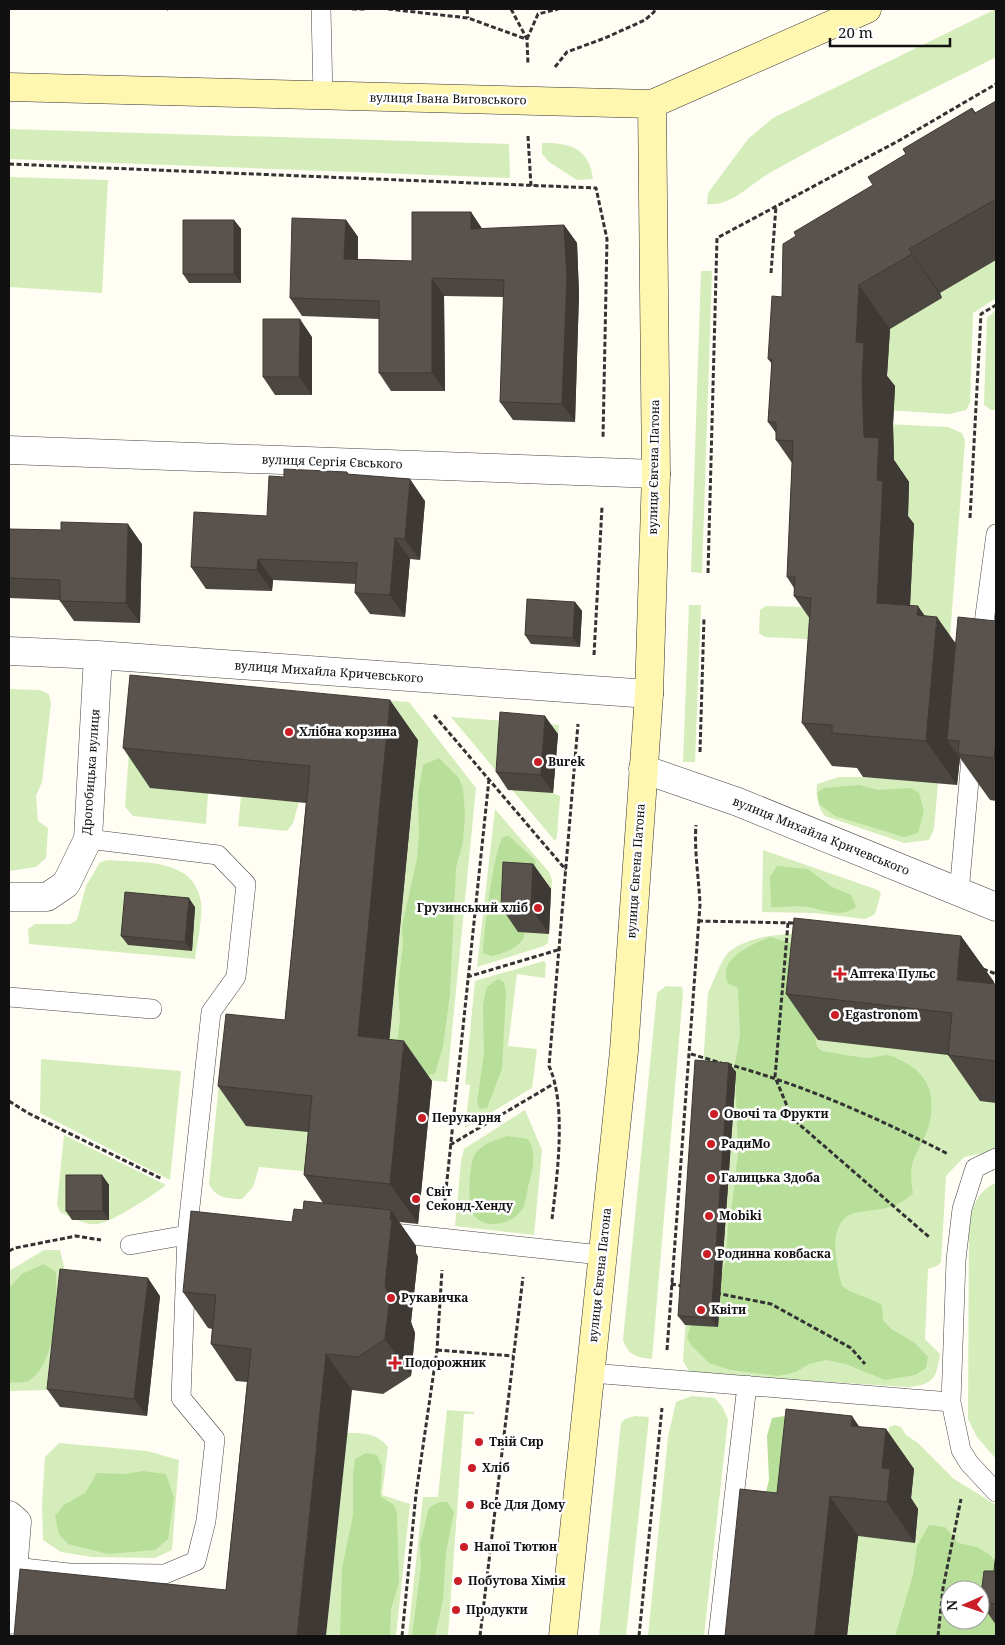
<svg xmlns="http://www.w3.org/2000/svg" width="1005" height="1645" viewBox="0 0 1005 1645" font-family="'Noto Serif',serif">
  <rect width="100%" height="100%" fill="#fffdf4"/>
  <!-- green -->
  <path fill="#d5edba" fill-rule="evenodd" d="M996,9V57C922,95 845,130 773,171C752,182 732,207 707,204L708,193L748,139L773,118Z
    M9,129L509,144L510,178L9,159Z
    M542,143C570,142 590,149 593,179L577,180L549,162L542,154Z
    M9,177L108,180L102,293L9,287Z
    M996,254V298L973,313L970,403L966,410L950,414L886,410L888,366L882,323L905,320L942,298L937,288Z
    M701,271H712L702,573L691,572Z
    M996,310V410H991L984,405L987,318Z
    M885,424L948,427L962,433L965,441L949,650L892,645Z
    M689,605H701L695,762H683Z
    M766,606L802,607L824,640L765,637L759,633L760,610Z
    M9,689L40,690L49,694L51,703L42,782L36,796L38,821L48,828L46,858L36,867L9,871Z
    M303,695L409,702L476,788L447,1082L386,1076L418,740Z
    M451,717L559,725L553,793L560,796L557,837L555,841Z
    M131,723L208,793L206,824L133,816L125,807Z
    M839,777H863L938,783L934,829L929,840L904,843L825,816C817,806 816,797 817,784Z
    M241,797L299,802L293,823L287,831L238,826Z
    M495,809L549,872L552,880L548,943L544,946L477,967Z
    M763,850L878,890L881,893L875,914L865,919L814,913L762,912Z
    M109,860C142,863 195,858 201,902C203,919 197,941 195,959L29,944L28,929L35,924H70L77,920L86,886L100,862Z
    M824,933L984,1059L996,1103V1151L964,1157L946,1176L941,1262L937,1266L928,1269L925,1339L940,1354C936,1378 935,1384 909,1387L703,1374L689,1371L683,1361L708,993C713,983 722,957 730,951C755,932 793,934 824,933Z
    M544,961L546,963L545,978L517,974L508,1046L537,1049L532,1088L465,1128L470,1085L465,1084L475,981Z
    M666,986L682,987L683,993L652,1359C637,1357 628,1356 623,1340L657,993Z
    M223,1042L339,1135L335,1174L259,1167L253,1187L242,1199C228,1199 216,1198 209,1184Z
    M41,1059L181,1071L170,1180L40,1113Z
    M525,1110L542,1150L534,1235L455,1226L461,1161L464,1149Z
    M64,1135L166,1185C154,1195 112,1222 98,1224C86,1226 71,1217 60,1212L57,1204Z
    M996,1183V1459L977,1437L968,1419L969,1225C972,1207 978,1190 996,1183Z
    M44,1250H60L66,1275L48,1390L9,1391V1271Z
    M692,1396L715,1398L723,1408L728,1420L704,1636H648L668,1437L676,1402Z
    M447,1410L474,1412V1414H464L448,1636H408L423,1497H438Z
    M635,1416L649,1417L626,1636H599L621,1423L625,1419Z
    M895,1425L901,1427L906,1435L918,1443L954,1479L996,1505V1636H847L858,1536L915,1542L918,1509L910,1508L887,1446L889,1427ZM950,1590H980V1620H950Z
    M347,1433C364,1433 377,1433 388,1447L382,1495L410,1504L396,1636H326Z
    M59,1443L147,1451L179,1460L172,1550L155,1558L92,1557L61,1552L43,1540L42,1504L45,1457Z"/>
  <!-- forest -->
  <path fill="#b8df99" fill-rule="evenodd" d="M439,758L459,778L463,789L465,813L463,842L456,868L450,994L443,1046L435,1074L417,1076L395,1058L400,1019L398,985L403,945L402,926L417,859L419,835L418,794L423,765Z
    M860,785L877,790L911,788L919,793L924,811L918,833L904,837L835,816L820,805L817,793L824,788Z
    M509,836L535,860L537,880L527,895L524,937C518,949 504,953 491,956L483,953C484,933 493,851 503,837Z
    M777,866L808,869L832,887L851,895L856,907C839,919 825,909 807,907C795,905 783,908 771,907L770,877Z
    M770,937L795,944L817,1047L822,1051C837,1053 853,1057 868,1058C874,1058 881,1055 887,1055C894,1056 902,1061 908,1064C933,1079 936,1105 927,1131C916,1159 907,1159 913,1193C898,1209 880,1209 859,1212C825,1217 836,1263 842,1286C854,1295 869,1297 882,1305L883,1320L891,1329L915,1343L928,1357L926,1368L915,1375L885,1380L846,1364L826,1360L809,1364L796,1372L777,1376L730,1370L709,1363L691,1345L687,1337L695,1313L720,1276L726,1262L728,1224L732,1205L738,1154L735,1064L740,1035L738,988L728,983C717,958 752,945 770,937Z
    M498,979L504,982L506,992L502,1069L487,1108L480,1109L477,1103L484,1053L483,1004L487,987Z
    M508,1136L528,1139C538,1154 532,1172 528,1187C527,1193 526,1200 524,1206C516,1224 485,1232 473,1214C467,1204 469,1164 475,1154C481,1144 497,1139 508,1136Z
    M44,1264L56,1272C57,1300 57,1366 28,1381C23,1383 15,1382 9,1383V1288L22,1274Z
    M797,1414L807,1494L763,1503L769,1480L767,1436L772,1418Z
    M366,1453L377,1455L382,1467L380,1496L394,1505L397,1513L399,1583L391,1609L390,1636H340L342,1568L353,1515V1473L355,1459Z
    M143,1471L166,1474L174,1498L168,1539L155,1550L108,1554L68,1544L59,1534L55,1516L64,1505L85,1493L97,1473L125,1474Z
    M439,1502H447L454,1512L446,1552L443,1600L435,1636H412L421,1566L420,1544L429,1508Z
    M929,1525L945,1527L958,1543L977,1547L990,1555L996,1563V1636H895L913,1575L917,1546ZM950,1590H980V1620H950Z"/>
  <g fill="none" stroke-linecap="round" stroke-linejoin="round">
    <defs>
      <path id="lane" d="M321,9L323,96
        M981,645L996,534
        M959,893L972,747
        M9,997L152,1009
        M384,1232L601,1255
        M130,1245L187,1235
        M591,1373L951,1402L956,1260L962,1209L975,1168L996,1158
        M951,1402L961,1450L969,1463L996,1492
        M14,1567L69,1573L165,1574L196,1561L206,1521L215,1439L181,1398L187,1235L211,1012L236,977L246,884L218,855L88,839
        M718,1636L747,1385"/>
      <path id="street" d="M9,450L656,474
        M9,651L98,655L649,694
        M643,769L738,802L996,907
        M9,897H47L66,884L88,839L98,655
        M9,1515L17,1522L9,1620"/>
      <path id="secondary" d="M9,87L652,104L867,9
        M563,1636L624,1051L649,694L656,474L652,104"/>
    </defs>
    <!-- lane casing -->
    <use href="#lane" stroke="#444" stroke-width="20"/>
    <!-- street casing -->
    <use href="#street" stroke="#444" stroke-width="29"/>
    <!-- secondary casing -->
    <use href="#secondary" stroke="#333" stroke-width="29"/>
    <!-- path -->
    <path stroke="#333" stroke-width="3" stroke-dasharray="5 2.5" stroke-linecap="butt" d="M167,9H168
      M352,9H366
      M388,9L468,18L526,39
      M467,9L468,18
      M511,9L527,39L528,65
      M527,39L538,14L558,9
      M555,67L567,52L605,38L645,20L654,12L655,9
      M528,136L531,186
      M9,164L596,188L607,239L603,438
      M771,273L776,206
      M970,518L981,314L996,305
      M708,573L717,238L900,140L996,84
      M594,655L602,507
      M434,715L566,870
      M700,752L704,618
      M698,921L796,923
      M788,923L775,1077L792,1118L929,1237
      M983,969L996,974
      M467,977L561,949
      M691,1054L721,1063
      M727,1064C804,1085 878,1118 948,1154
      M9,1101L28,1113L162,1179
      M450,1145L555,1083
      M444,1209L489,779
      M552,1219C557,1177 567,1105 549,1066L578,724
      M9,1251L15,1248L76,1236L101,1240
      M671,1284L683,1286
      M716,1293L771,1304L851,1348L865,1364
      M437,1350L513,1356
      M667,1350L700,905C699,878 694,852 696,825
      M402,1636L416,1494L437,1350L442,1270
      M480,1636L523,1277
      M639,1636L662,1408
      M938,1636L943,1588L961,1499"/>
    <!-- lane -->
    <use href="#lane" stroke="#fff" stroke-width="19"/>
    <!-- street -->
    <use href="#street" stroke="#fff" stroke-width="28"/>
    <!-- secondary -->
    <use href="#secondary" stroke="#fff6af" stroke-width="28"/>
  </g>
  <!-- wall -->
  <path fill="#4d4741" d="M996,101V260L940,293L942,298L890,329L887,376L895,386L893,425L894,460L909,482L908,516L914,524L910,605L925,616L956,643L996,621V801L990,800L960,758L957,785L863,777L857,768L832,766L802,723L810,619L794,596V588L787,577L792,463L776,440V433L768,422L772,364L768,359L782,297L873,185L906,154L972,108L976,113Z
    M471,212L482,229L564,225L577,243L579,294L575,422L513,420L500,402L504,297L444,296L445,391H391L379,373V319L302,316L290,298L346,220L358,237V259L412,261Z
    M234,220L241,229V283H189L183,274Z
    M312,337V395H275L263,377Z
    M347,472L349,475L425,501L420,560L410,559L405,617L370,614L355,593L356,584L273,580L272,591L206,589L191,567L267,516L284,477Z
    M9,529L142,544L140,623L74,621L60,601V600L9,598Z
    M575,602L582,611L580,647L531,644L525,635Z
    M558,734L553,793L508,790L496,772Z
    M418,740L389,1040L432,1081L418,1224L399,1222L416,1246V1253L418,1257L411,1322L415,1333L411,1376L383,1394L352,1390L226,1590L247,1382L236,1381L211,1344L212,1329L208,1328L183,1292L292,1222L303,1210L323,1203L304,1175L308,1132L246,1126L218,1086L285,1020L306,803L150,788L123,748Z
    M533,864L551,889L549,934L518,932L501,907Z
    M195,907L192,951L128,945L121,936Z
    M961,936L994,982V984H996V1103L980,1101L948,1055L818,1040L786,994Z
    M729,1063L736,1072L718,1327L685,1325L678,1316Z
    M102,1175L109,1185V1220H72L66,1211Z
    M160,1296L147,1416L60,1407L47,1389Z
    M859,1427L886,1429L914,1469L911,1498L918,1509L915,1543L858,1536L847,1636H725L777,1493Z
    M996,1552V1625L980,1602L994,1571Z"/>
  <!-- shaded-wall -->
  <path fill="#3f3935" d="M471,212L483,230L471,229Z
    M234,220L241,229V283L234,274Z
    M346,220L358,237L357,277L344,259Z
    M564,225L577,243L579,294L575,422L562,404Z
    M909,249L940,293L942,298L912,254Z
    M432,278L444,296L445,391L432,373Z
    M859,285L890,329L887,376L895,386L893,425L894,460L909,482L908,516L914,524L908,647L877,603V480L864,437L862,381L856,342Z
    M300,319L312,337V395L299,377Z
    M410,479L425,501L420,560L405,539Z
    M128,524L142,544L140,623L126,603Z
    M395,538L410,559L405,617L390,595Z
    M258,559L273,580L272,591L257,570Z
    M575,602L582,611L580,647L573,638Z
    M918,606L936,632L937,617L968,661L959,741L947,740L960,758L957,785L926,741L917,615Z
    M390,700L418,740L386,1076L358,1036Z
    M545,716L558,734L553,793L541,775Z
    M996,739V761L994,758Z
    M533,864L551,889L549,934L531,908Z
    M189,898L195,907L192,951L185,942Z
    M961,936L994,982L989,1026L957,980Z
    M404,1041L432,1081L418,1224L390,1184Z
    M729,1063L736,1072L718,1327L711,1318Z
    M102,1175L109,1185V1220L103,1211Z
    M391,1210L416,1246V1253L418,1257L411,1322L415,1333L411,1376L385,1339V1286Z
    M148,1278L160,1296L147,1416L134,1399Z
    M326,1354L352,1390L326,1636H297Z
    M852,1416L880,1457L851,1426Z
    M886,1429L914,1469L911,1498L918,1509L915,1543L887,1502L882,1468Z
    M830,1496L858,1536L847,1636H815Z"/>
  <!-- building -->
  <path fill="#5a524c" stroke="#3f3935" d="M996,101V199L909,249L912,254L859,285L856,342L864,343L862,381L864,437L879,438L877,480L883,481L877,603L918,606L917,615L937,617L926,741L832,733V725L802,723L811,598L794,596L795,577H787L793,441L776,440V422H768L772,359H768L772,296L782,297L783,244L796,236L794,232L873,185L868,177L906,154L903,149L972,108L975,113Z
    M412,212H471V229L564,225L567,276L562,404L500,402L504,280L432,278V373H379V301L290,298L292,218L346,220L344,259L412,261Z
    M183,220H234V274H183Z
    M263,319H300L299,377H263Z
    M284,469L347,472V474L410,479L405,539L395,538L390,595L355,593L357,563L258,559L257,570L191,567L194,512L267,516L269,476L284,477Z
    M61,522L128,524L126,603L60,601V580L9,578V529L61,530Z
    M527,599L575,602L573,638L525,635Z
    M958,617L996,621V739L994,758L958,754L959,741L947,740Z
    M130,675L390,700L358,1036L404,1041L390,1184L304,1175L312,1096L218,1086L226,1014L285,1020L310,766L123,748Z
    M500,712L545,716L541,775L496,772Z
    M503,862L533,864L531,908L501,907Z
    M125,892L189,898L185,942L121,936Z
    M794,918L961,936L957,980L996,984V1061L948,1055L952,1013L786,994Z
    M695,1060L729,1063L711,1318L678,1316Z
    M66,1175H102L103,1211H66Z
    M304,1201L391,1210L390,1220H392L385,1286L390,1296L385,1339L358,1357L326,1354L297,1636H14L20,1569L226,1590L251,1349L211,1344L216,1295L183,1292L191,1211L292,1222L294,1209L303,1210Z
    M60,1269L148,1278L134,1399L47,1389Z
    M786,1409L852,1416L851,1426L886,1429L882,1468L890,1469L887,1502L830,1496L815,1636H725L740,1489L777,1493Z
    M996,1552V1604L980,1602L984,1571H994Z"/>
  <!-- markers -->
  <g fill="#cb1e27" stroke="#fff" stroke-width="2">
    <circle cx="289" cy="732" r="5"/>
    <circle cx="538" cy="762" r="5"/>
    <circle cx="538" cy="908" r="5"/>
    <path d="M837.5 966.5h5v5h5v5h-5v5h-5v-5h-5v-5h5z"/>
    <circle cx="835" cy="1015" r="5"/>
    <circle cx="714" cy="1114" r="5"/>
    <circle cx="422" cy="1118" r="5"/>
    <circle cx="711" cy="1144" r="5"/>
    <circle cx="711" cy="1178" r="5"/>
    <circle cx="416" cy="1199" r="5"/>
    <circle cx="709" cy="1216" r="5"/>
    <circle cx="707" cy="1254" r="5"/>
    <circle cx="391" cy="1298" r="5"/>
    <circle cx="701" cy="1310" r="5"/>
    <path d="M392.5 1355.5h5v5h5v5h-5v5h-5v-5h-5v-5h5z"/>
    <circle cx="479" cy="1442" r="5"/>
    <circle cx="472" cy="1468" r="5"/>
    <circle cx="470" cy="1505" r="5"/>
    <circle cx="464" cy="1547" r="5"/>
    <circle cx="458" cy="1581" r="5"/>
    <circle cx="456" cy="1610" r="5"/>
  </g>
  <g text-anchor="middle" stroke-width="5" stroke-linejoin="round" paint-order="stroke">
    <!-- street labels -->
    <g font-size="12" fill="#111" stroke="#fff">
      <text transform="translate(448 99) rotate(1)" y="4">вулиця Івана Виговського</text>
      <text transform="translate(332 462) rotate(2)" y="4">вулиця Сергія Євського</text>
      <text transform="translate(654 467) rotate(-89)" y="4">вулиця Євгена Патона</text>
      <text transform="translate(329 672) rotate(4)" y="4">вулиця Михайла Кричевського</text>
      <text transform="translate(91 772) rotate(-86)" y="4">Дрогобицька вулиця</text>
      <text transform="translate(821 836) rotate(22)" y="4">вулиця Михайла Кричевського</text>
      <text transform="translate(636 871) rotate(-86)" y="4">вулиця Євгена Патона</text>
      <text transform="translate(600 1275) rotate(-84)" y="4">вулиця Євгена Патона</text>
    </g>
    <!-- poi labels -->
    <g font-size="12" font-weight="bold" fill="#111" stroke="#fff" text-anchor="start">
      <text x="299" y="736">Хлібна корзина</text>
      <text x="548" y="766">Burek</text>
      <text x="528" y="912" text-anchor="end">Грузинський хліб</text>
      <text x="850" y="978">Аптека Пульс</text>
      <text x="845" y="1019">Egastronom</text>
      <text x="724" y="1118">Овочі та Фрукти</text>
      <text x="432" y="1122">Перукарня</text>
      <text x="721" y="1148">РадиМо</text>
      <text x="721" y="1182">Галицька Здоба</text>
      <text x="426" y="1196">Світ<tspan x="426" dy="14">Секонд-Хенду</tspan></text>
      <text x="719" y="1220">Mobiki</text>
      <text x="717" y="1258">Родинна ковбаска</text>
      <text x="401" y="1302">Рукавичка</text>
      <text x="711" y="1314">Квіти</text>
      <text x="405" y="1367">Подорожник</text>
      <text x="489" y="1446">Твій Сир</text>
      <text x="482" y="1472">Хліб</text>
      <text x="480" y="1509">Все Для Дому</text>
      <text x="474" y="1551">Напої Тютюн</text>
      <text x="468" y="1585">Побутова Хімія</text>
      <text x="466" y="1614">Продукти</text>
    </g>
  </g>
  <!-- border -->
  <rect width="1005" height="1645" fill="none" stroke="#111111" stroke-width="20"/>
  <!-- north arrow -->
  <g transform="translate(965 1605) rotate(268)"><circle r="24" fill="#ffffff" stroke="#a0a0a0"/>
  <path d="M0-4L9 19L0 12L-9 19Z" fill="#cb1e27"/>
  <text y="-8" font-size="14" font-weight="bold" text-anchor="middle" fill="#111111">N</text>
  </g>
  <!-- scale -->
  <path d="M830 38v8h120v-8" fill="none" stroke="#111111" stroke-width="2.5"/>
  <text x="838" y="38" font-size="15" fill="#111111" stroke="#ffffff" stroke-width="4" paint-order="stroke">20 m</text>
</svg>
